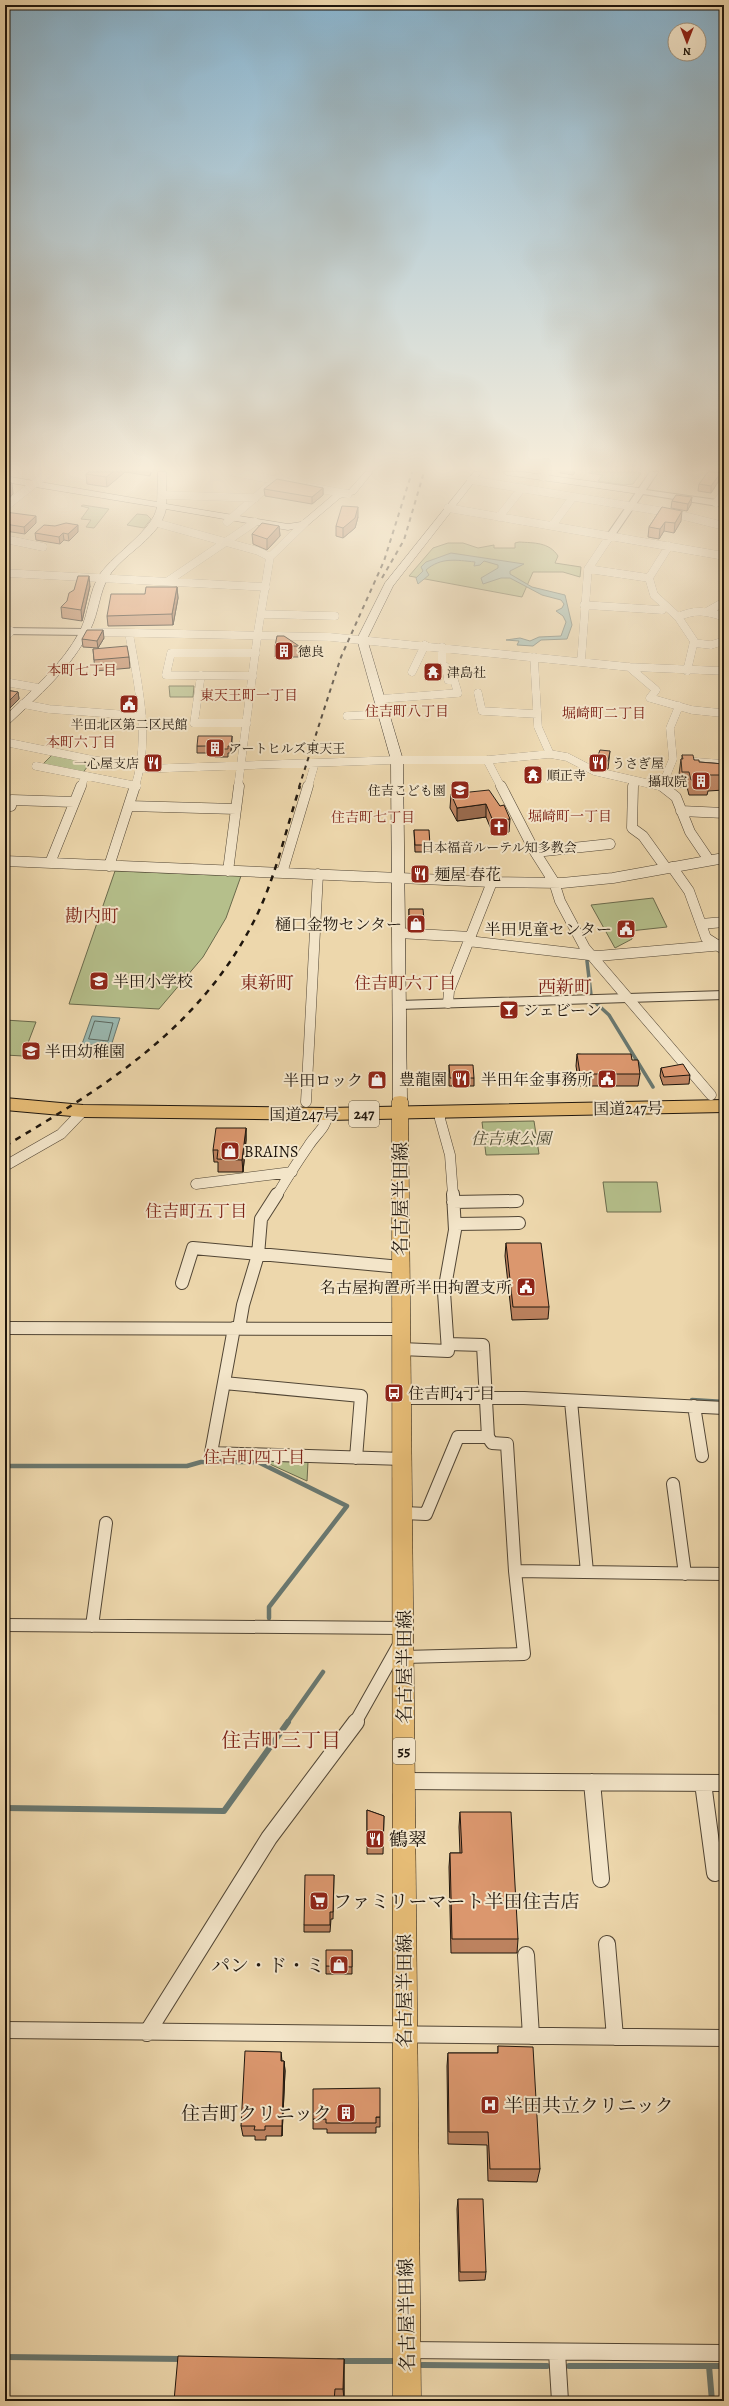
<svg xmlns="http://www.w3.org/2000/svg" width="729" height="2406" viewBox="0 0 729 2406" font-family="Alegreya,'Noto Serif JP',serif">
  <rect width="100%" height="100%" fill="#edd7ac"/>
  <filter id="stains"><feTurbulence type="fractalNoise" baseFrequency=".005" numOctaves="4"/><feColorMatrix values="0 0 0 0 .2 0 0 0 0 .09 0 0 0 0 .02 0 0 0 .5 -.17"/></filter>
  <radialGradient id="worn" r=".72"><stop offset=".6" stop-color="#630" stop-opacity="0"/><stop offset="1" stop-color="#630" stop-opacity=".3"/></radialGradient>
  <!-- green -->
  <path fill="#b5bf8b" stroke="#6a6a4c" d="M589,472H636L641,473L633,484L624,485L598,481L603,475L588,473Z
    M83,505L109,509L94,528L86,527L91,520L81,519L89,508L81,506Z
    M137,514L147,515L151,519L144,528L127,525Z
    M519,542C534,543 549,542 558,556L555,563L581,567L580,577L563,572H533L522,597L409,576L433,548L448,543H463L478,548L494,545V548H515V543Z
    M169,686H194L193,697H170Z
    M52,755L90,763L82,774L41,766Z
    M115,871L241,876L226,918L203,957L159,1009L69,1004Z
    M653,898L667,927L630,931L632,939L615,948L591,905Z
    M5,1020L36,1022L23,1056L5,1055Z
    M534,1121L539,1154L486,1155L482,1122Z
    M603,1182H657L661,1212H607Z
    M263,1461L308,1462L307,1481Z"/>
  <!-- water -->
  <path fill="#9ab8b0" stroke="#69776f" d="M451,553L524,564L510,571V574L532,587L565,595L572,625L567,639L541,640L533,646L517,645L519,641L506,640L520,638L530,641L539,637L561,636L566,622L563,616L556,611L562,608L564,604L561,600L542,595L510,578H501L483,584L481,578L498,568V565L484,561L480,565L474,566L475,562C456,560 441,557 426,570L429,575L418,584L416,578L423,571L421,567L426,562Z
    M92,1016L120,1018L111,1046L82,1044Z"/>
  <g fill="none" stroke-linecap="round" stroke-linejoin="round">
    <!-- shore -->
    <path stroke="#5c675e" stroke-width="1" d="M95,1021L113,1023L108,1041L89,1039Z"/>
    <!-- stream-far2 -->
    <path stroke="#69776f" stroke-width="3.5" d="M587,961L591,995
      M597,1004L609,1015L653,1087"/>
    <!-- stream-far1 -->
    <path stroke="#69776f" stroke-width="4.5" d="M692,1400L724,1402
      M723,1414L724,1417
      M5,1466H187L201,1462H258L347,1506L269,1607V1618
      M287,1723L323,1672"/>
    <!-- stream -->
    <path stroke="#69776f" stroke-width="6" d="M5,1808L224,1811L288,1722
      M5,2357L183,2359
      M339,2361H393
      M422,2365L547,2366
      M569,2366H724
      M709,2366L712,2401"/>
    <defs>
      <path id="minor-far3" d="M233,472L290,483
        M543,477L547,472
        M471,480L672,513L724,526
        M309,487L348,494
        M164,495L255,498
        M716,503L724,493
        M5,507L49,472
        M448,508L724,556
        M499,517L522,488
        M227,522L273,482L289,472
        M157,523L258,551L270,557
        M552,526L573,497
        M5,539L43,547
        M588,569L649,578L654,595L678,617L694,641L687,671
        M5,573L266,587
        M649,578L669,546
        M168,581L255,522
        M584,605L662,610
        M708,611L724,602
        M261,614L335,616
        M678,617C694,609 708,611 724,617
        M89,632L330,637L629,667L724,671
        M129,633C138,684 151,737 135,787
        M5,638L11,631
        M694,643L711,645L724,641
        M534,657L538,727L550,754
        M581,662L588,569L610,536
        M629,667L656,690L650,698L692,710L721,713L724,717
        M412,672L425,645
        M201,675L194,723H247
        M253,676L166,675L171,653H256
        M5,682L39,688
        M478,693L482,711L537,714
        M198,697H250
        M380,699L458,693L454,680H448L446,667L442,664V647
        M23,704L49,709L142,716
        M347,716L384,714
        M5,742L93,760L142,767
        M487,760L501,787
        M685,761L724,764
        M36,766L137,786
        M141,769L397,760H487L550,754L567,757L594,771L663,787
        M662,786L673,759L670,728L679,706
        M81,787L85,776
        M238,787L258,631L270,557L304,524
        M308,787L315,763
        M633,787L636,781"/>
      <path id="minor-far2" d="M501,786L535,852L554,882L560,901L585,948L711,1095
        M633,786L632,828L643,836L666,868
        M662,786L676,797L690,832L709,860
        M5,805L11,806L12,800L74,802
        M129,806L236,809
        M681,811L724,813
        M535,852L610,844
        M5,861L492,882L562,883L613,878L724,858
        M50,863L81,786
        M109,866L135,786
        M672,867L689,891L706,938L720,947
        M228,871L239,786
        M282,873L308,786
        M701,924L724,922
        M398,933L471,937
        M468,941L598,956L724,945
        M448,1003L449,991L492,882
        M306,1102L318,874
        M440,1111V1119L450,1155L453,1195
        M5,1166L61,1134L83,1111
        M196,1184L292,1172
        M277,1195C287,1178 298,1161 309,1145C316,1134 326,1128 328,1114"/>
      <path id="minor-far1" d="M453,1202L517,1201
        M455,1224L519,1223
        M182,1283L193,1248L401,1267
        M5,1328L401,1329
        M234,1328L211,1453L403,1459
        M239,1328L243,1305L258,1255L261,1219L277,1194
        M401,1349L448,1351L444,1292L455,1230L453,1194
        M224,1383L361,1396L356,1458
        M403,1398H524L724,1408
        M571,1401L587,1572
        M694,1406L702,1456
        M673,1484L685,1574
        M404,1513L426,1514L458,1437H488
        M515,1571L724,1574
        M5,1625L404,1628
        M92,1626L106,1523
        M404,1657L524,1654L515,1571L507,1444L492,1443L488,1437L483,1345L448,1344
        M355,1723L400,1643"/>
      <path id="minor" d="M404,1781L724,1783
        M592,1782L601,1879
        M703,1783L715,1873
        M607,1944L615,2037
        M526,1955L531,2036
        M5,2030L724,2038
        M147,2033L269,1838L356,1722
        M407,2350L724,2353
        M557,2352L560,2401"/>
      <path id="tertiary" d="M650,472H658L646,490L724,501V507L643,494L613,538H607L606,536Z
        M5,628L85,629L90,632L85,635L5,634Z
        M724,991V999L399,1009L393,1005L399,1001Z"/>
      <path id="secondary" d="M158,472H166V504L288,524L301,522L334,494L349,490L365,472H373L355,494L340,498L307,526L288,530L166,509C160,538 125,552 109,576C99,592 99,613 90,630C72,668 38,696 9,724L5,725V716C32,690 62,665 80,631C89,613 89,591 100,574C115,553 153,530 157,507L5,482V476L157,502Z
        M474,472H482L393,586L367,639L403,760L407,1101L400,1106L393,1101L391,760L357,639L385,583Z
        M503,472H523L639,488L644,491L639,494L507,475Z"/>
      <path id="primary" d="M400,1096L406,1097L408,1101L421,2401H393L392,1101L394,1097Z"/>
      <path id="trunk" d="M5,1098L83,1105L328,1108L724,1100V1112L328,1120L83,1117L5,1110Z"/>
    </defs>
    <!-- minor-far3 casing -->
    <use href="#minor-far3" stroke="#524635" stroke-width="8"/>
    <!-- minor-far2 casing -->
    <use href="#minor-far2" stroke="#524635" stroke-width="11"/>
    <!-- minor-far1 casing -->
    <use href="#minor-far1" stroke="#524635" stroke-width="14"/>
    <!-- minor casing -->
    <use href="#minor" stroke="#524635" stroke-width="18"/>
    <!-- tertiary casing -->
    <use href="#tertiary" stroke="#524635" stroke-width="2"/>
    <!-- secondary casing -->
    <use href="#secondary" stroke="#1f160d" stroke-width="1"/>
    <!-- primary casing -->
    <use href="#primary" stroke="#1f160d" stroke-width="1"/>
    <!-- trunk casing -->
    <use href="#trunk" stroke="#1f160d" stroke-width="2"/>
    <!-- minor-far3 -->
    <use href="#minor-far3" stroke="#f3e5c9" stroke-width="8"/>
    <!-- minor-far2 -->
    <use href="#minor-far2" stroke="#f3e5c9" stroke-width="10"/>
    <!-- minor-far1 -->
    <use href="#minor-far1" stroke="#f3e5c9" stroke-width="12"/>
    <!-- minor -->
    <use href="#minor" stroke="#f3e5c9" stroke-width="16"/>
    <!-- tertiary -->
    <use href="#tertiary" fill="#f3e5c9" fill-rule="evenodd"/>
    <!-- secondary -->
    <use href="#secondary" fill="#f3e5c9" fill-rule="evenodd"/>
    <!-- primary -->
    <use href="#primary" fill="#e6bc76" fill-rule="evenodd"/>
    <!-- trunk -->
    <use href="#trunk" fill="#e6bc76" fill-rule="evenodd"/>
    <!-- rail-far1 -->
    <path stroke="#1f160d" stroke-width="2" stroke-dasharray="4.5 4.5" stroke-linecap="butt" d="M382,578L404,540L424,472
      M299,787L341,657L384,561L412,472"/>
    <!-- rail -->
    <path stroke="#1f160d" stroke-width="2.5" stroke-dasharray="6 6" stroke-linecap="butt" d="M5,1146C106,1086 199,1029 254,921C275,880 286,829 300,786"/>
  </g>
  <!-- wall -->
  <path fill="#bc825f" stroke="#1f160d" d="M89,472H151L150,476L125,472L107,487L87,484L86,474Z
    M560,472H575L573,475L560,473Z
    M724,473V482H718L711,493L698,491L699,484Z
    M323,488V495L312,504L265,496L264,489Z
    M672,501L691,504L687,511L671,508Z
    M662,507L681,521L674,533L664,531L659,539L648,537L649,527Z
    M5,512L36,523L25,534L5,531Z
    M358,517L355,528L343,538L336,536V526Z
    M279,526L280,536L267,550L253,544L252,534Z
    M78,532L69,541L64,540L60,544L36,540L35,533Z
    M90,586L82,621L62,618L61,607L67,601Z
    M177,587L178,598L173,625L108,626L107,616L145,594Z
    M104,638L98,648L83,647L82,639Z
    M275,646H299V657H275Z
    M93,649L129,657L130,668L95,671Z
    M5,690L18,692L19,699L9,709H5Z
    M232,744L231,753H228V757H215L214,753H197V746Z
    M610,751L608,769L596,766L597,758Z
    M682,755L699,762L724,764V790L708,791L707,795H689L687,787H680L679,774L681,759H682Z
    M451,794L500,806L510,819L509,832L493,834L486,817L457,821L450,808Z
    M414,830L430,845V852H415Z
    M409,909L424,920L423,928L409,927Z
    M577,1054L632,1060L640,1074L638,1086H579L576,1066Z
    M449,1065L474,1078V1086H449Z
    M661,1068L690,1075L689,1084L663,1085L660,1076Z
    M246,1128V1140L243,1172H218V1162H214L213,1150Z
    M506,1243L549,1307L548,1319L512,1320L505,1256Z
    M367,1810L384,1816L383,1854H367Z
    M460,1812L518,1939L517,1953H451L449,1867L450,1853H460L459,1827Z
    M334,1875L333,1919H331L330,1932H304V1925Z
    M352,1950V1974H326V1966Z
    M498,2046L540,2169L537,2182L488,2181L487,2145L448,2144L447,2066L448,2053H498Z
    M281,2052L282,2061H284L285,2071L282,2136H266V2140H255V2136H243L241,2126Z
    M380,2117V2127H376V2133H327V2129H313V2119Z
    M458,2199L486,2272L485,2280L459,2281L457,2209Z
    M344,2359V2399H335V2401H174Z"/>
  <!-- shaded-wall -->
  <path fill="#996a4d" stroke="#1f160d" d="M113,472H125L107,487L106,477Z
    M719,475L718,482L711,493V486Z
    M12,483L13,494L5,501V489Z
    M323,488V495L312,504V497Z
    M692,497L691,504L687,511L688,504Z
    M358,507V517L355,528L343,538V528Z
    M682,511L681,521L674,533L675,523Z
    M36,516V523L25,534L24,527Z
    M665,522L664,531L659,539L660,529Z
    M78,525V532L69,541L68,534Z
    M279,526L280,536L267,550V539Z
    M63,533L64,540L60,544L59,537Z
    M89,576L90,586L82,621L81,610Z
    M177,587L178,598L173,625L172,614Z
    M103,630L104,638L98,648L97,641Z
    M18,692L19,699L9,709L8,702Z
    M232,736V744L231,753V746Z
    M486,804V817L457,821V808Z
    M246,1128V1140L243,1172L242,1160Z
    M284,2061L285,2071L282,2136V2126Z
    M344,2359V2399L343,2389Z"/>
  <!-- building -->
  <path fill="#db976e" stroke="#1f160d" d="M89,472H113L106,477L86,474Z
    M708,472H716L724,473V476L719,475L711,486L699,484Z
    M277,479L323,488L312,497L264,489Z
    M5,482L12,483L5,489Z
    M676,495L692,497L688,504L672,501Z
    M342,506L358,507L355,518L343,528L336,526Z
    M662,507L682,511L675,523L665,522L660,529L649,527Z
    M5,512L36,516L24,527L5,524Z
    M66,523L78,525L68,534L63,533L59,537L35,533L44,525L55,526Z
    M262,523L279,526L267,539L252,534Z
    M78,576H89L81,610L61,607L67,601L69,593L74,590Z
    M146,587H177L172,614L107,616L111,594H145Z
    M87,630H103L97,641L82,639Z
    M277,636H284L299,646H275Z
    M127,646L129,657L94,660L93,649Z
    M5,690L18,692L8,702L5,701Z
    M198,736H232L231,746H228V749H214V746H197Z
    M600,750L610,751L608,761L597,758Z
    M682,755H693L694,760H699V762L724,764V775H708L709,780H691L689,772H682L681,759H683Z
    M489,790L500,806L504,805L510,819L493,821L486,804L457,808L451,794Z
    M414,830H429L430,845H415Z
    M409,909H423L424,920L409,919Z
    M577,1054H631L632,1060H638L640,1074H580Z
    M683,1064L690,1075L664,1077L661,1068Z
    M449,1065H473L474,1078H450Z
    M216,1128H246L242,1160L217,1159L218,1150H213Z
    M506,1243H541L549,1307H513Z
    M367,1810L384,1816L383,1847L367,1846Z
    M460,1812H511L518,1939H452L450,1853H462Z
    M305,1875H334L333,1912H330V1925H304Z
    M326,1950H352V1967L326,1966Z
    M498,2046L533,2047L540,2169H490L488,2132H449L448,2053H498Z
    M245,2051L281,2052V2061H284L282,2126H265V2130H254L255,2126H241Z
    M380,2088V2117H376V2123H326V2119H313V2089Z
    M458,2199H483L486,2272H460Z
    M178,2356L344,2359L343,2389H335L334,2401H174Z"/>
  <!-- sky -->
  <linearGradient id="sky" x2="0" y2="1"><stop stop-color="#89b6d2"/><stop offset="0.58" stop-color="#f7edda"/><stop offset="1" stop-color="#f7edda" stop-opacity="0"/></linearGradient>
  <rect width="729" height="808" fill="url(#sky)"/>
  <!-- icons -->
  <defs>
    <symbol id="building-square" viewBox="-11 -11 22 22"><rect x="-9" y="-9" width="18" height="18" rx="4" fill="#8f2418" stroke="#f3e5c9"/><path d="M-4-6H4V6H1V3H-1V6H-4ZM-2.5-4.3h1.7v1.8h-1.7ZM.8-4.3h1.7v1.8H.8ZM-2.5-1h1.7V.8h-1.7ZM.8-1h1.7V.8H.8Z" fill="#fff"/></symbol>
    <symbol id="temple-square" viewBox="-11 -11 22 22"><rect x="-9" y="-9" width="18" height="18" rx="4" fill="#8f2418" stroke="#f3e5c9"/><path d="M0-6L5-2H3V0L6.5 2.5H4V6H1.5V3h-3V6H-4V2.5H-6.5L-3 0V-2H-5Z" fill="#fff"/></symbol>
    <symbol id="civic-square" viewBox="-11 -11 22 22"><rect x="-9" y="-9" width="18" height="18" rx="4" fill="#8f2418" stroke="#f3e5c9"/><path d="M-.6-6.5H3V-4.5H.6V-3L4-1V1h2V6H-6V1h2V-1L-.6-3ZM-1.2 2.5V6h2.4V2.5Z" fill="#fff"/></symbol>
    <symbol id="restaurant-square" viewBox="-11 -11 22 22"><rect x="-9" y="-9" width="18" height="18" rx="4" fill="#8f2418" stroke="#f3e5c9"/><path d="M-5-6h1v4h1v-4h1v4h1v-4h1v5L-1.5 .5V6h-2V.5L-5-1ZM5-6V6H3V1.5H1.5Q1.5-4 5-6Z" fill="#fff"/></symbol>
    <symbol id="school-square" viewBox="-11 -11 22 22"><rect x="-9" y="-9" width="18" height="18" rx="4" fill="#8f2418" stroke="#f3e5c9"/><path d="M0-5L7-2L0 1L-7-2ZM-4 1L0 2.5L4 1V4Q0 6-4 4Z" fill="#fff"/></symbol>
    <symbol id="church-square" viewBox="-11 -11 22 22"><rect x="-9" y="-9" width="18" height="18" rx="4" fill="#8f2418" stroke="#f3e5c9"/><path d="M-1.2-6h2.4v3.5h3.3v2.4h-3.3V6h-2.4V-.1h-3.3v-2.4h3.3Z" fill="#fff"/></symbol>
    <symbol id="shop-square" viewBox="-11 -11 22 22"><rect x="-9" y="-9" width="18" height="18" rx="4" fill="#8f2418" stroke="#f3e5c9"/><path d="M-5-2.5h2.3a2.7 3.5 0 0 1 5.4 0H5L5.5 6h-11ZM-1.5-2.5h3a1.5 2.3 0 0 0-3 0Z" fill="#fff"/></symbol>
    <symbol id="bar-square" viewBox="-11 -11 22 22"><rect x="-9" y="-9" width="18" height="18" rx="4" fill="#8f2418" stroke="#f3e5c9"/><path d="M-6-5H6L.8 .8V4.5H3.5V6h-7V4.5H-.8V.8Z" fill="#fff"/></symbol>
    <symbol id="bus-square" viewBox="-11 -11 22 22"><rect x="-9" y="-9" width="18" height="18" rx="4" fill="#8f2418" stroke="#f3e5c9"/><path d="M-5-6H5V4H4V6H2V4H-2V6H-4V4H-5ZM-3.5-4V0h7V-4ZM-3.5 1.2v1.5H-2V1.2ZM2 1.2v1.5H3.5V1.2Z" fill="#fff"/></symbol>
    <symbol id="supermarket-square" viewBox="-11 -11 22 22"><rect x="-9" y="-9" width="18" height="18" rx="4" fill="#8f2418" stroke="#f3e5c9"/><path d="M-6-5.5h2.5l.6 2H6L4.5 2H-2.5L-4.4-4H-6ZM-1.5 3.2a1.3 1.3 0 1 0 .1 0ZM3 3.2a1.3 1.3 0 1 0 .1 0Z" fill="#fff"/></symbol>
    <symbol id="hospital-square" viewBox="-11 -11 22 22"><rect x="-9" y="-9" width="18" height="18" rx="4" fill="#8f2418" stroke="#f3e5c9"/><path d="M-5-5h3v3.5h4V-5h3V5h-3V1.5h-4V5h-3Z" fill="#fff"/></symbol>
  </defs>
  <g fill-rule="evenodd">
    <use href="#building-square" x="273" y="640" width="22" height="22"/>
    <use href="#temple-square" x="422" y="661" width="22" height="22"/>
    <use href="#civic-square" x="118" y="693" width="22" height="22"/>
    <use href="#building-square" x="204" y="737" width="22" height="22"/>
    <use href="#restaurant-square" x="142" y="752" width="22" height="22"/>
    <use href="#restaurant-square" x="587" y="752" width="22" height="22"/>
    <use href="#temple-square" x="522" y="764" width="22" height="22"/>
    <use href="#building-square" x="690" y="770" width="22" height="22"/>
    <use href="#school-square" x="449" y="779" width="22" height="22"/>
    <use href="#church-square" x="488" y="816" width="22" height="22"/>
    <use href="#restaurant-square" x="409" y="863" width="22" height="22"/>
    <use href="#shop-square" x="405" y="913" width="22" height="22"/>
    <use href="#civic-square" x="615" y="918" width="22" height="22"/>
    <use href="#school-square" x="88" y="970" width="22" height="22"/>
    <use href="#bar-square" x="498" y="999" width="22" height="22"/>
    <use href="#school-square" x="20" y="1040" width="22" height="22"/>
    <use href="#restaurant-square" x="450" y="1068" width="22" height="22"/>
    <use href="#civic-square" x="596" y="1068" width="22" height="22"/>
    <use href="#shop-square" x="366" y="1069" width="22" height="22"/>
    <use href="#shop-square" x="219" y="1140" width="22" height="22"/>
    <use href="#civic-square" x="515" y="1276" width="22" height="22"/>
    <use href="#bus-square" x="383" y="1382" width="22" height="22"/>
    <use href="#restaurant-square" x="364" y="1828" width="22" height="22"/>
    <use href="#supermarket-square" x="308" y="1890" width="22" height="22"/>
    <use href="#shop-square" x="328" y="1954" width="22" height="22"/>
    <use href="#hospital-square" x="479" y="2094" width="22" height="22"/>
    <use href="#building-square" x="335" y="2102" width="22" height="22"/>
  </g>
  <g text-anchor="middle" stroke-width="4" stroke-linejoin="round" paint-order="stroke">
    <!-- far-poi labels -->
    <g font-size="13" fill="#1f160d" stroke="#f3e5c9" text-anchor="start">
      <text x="298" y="656">徳良</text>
      <text x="447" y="677">津島社</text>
      <text x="129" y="729" text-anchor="middle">半田北区第二区民館</text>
      <text x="229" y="753">アートヒルズ東天王</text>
      <text x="139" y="768" text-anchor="end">一心屋支店</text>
      <text x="612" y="768">うさぎ屋</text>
      <text x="547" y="780">順正寺</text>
      <text x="687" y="786" text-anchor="end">攝取院</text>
      <text x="446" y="795" text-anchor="end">住吉こども園</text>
      <text x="499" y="852" text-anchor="middle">日本福音ルーテル知多教会</text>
    </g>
    <!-- far-neighbourhood labels -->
    <g font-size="14" fill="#7a1f14" stroke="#f3e5c9">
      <text x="82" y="675">本町七丁目</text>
      <text x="249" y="700">東天王町一丁目</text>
      <text x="407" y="716">住吉町八丁目</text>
      <text x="604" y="718">堀崎町二丁目</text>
      <text x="81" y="747">本町六丁目</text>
      <text x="570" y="821">堀崎町一丁目</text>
      <text x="373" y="822">住吉町七丁目</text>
    </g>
    <!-- shield labels -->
    <g fill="#f3e5c9" stroke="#5f5445" stroke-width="1">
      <rect x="349" y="1101" width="30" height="26" rx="3"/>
      <rect x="393" y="1738" width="22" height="26" rx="3"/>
    </g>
    <g font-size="15" font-weight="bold" fill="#1f160d">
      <text x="364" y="1119">247</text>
      <text x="404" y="1756">55</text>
    </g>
    <!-- poi labels -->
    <g font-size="16" fill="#1f160d" stroke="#f3e5c9" text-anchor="start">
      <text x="434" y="880">麺屋 春花</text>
      <text x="402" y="930" text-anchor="end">樋口金物センター</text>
      <text x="612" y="935" text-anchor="end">半田児童センター</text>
      <text x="113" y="987">半田小学校</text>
      <text x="523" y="1016">シェビーン</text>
      <text x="45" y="1057">半田幼稚園</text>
      <text x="447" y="1085" text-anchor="end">豊龍園</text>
      <text x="593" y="1085" text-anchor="end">半田年金事務所</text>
      <text x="363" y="1086" text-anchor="end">半田ロック</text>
      <text x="244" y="1157">BRAINS</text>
      <text x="512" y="1293" text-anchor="end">名古屋拘置所半田拘置支所</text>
      <text x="408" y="1399">住吉町4丁目</text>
    </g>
    <!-- street labels -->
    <g font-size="16" fill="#1f160d" stroke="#f3e5c9">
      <text transform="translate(628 1108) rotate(-1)" y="6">国道247号</text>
      <text x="304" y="1120">国道247号</text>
    </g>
    <!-- park labels -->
    <g font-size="16" font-style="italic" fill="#4c4933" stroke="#f3e5c9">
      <text x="511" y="1144">住吉東公園</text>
    </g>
    <!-- neighbourhood labels -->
    <g font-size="17" fill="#7a1f14" stroke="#f3e5c9">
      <text x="405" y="989">住吉町六丁目</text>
      <text x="196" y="1217">住吉町五丁目</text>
      <text x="254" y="1463">住吉町四丁目</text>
    </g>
    <!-- quarter labels -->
    <g font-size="18" fill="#7a1f14" stroke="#f3e5c9">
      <text x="92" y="922">勘内町</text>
      <text x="267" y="989">東新町</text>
      <text x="565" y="993">西新町</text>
    </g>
    <!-- near-street labels -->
    <g font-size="19" fill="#1f160d" stroke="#f3e5c9">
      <text transform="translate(400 1199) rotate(-90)" y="7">名古屋半田線</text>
      <text transform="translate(404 1667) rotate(-90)" y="7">名古屋半田線</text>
      <text transform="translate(404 1991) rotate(-90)" y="7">名古屋半田線</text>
      <text transform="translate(406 2315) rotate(-91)" y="7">名古屋半田線</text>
    </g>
    <!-- near-poi labels -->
    <g font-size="19" fill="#1f160d" stroke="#f3e5c9" text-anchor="start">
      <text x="389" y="1846">鶴翠</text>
      <text x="333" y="1908">ファミリーマート半田住吉店</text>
      <text x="325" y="1972" text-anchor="end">パン・ド・ミ</text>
      <text x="504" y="2112">半田共立クリニック</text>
      <text x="332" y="2120" text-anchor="end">住吉町クリニック</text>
    </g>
    <!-- near-neighbourhood labels -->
    <g font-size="20" fill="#7a1f14" stroke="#f3e5c9">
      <text x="281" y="1747">住吉町三丁目</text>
    </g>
  </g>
  <!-- margin -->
  <rect width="729" height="2406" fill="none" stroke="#edd7ac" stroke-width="20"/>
  <rect x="6" y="6" width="717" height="2394" fill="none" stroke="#1f160d" stroke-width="2"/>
  <rect x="10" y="10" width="709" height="2386" fill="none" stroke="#1f160d"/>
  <!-- north arrow -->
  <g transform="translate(687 42) rotate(180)"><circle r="19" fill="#f3e5c9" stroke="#9e927e"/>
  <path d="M0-3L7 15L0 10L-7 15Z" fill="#8f2418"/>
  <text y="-6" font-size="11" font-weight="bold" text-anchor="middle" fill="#1f160d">N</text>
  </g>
  <rect width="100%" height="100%" filter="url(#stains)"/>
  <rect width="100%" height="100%" fill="url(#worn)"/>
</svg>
